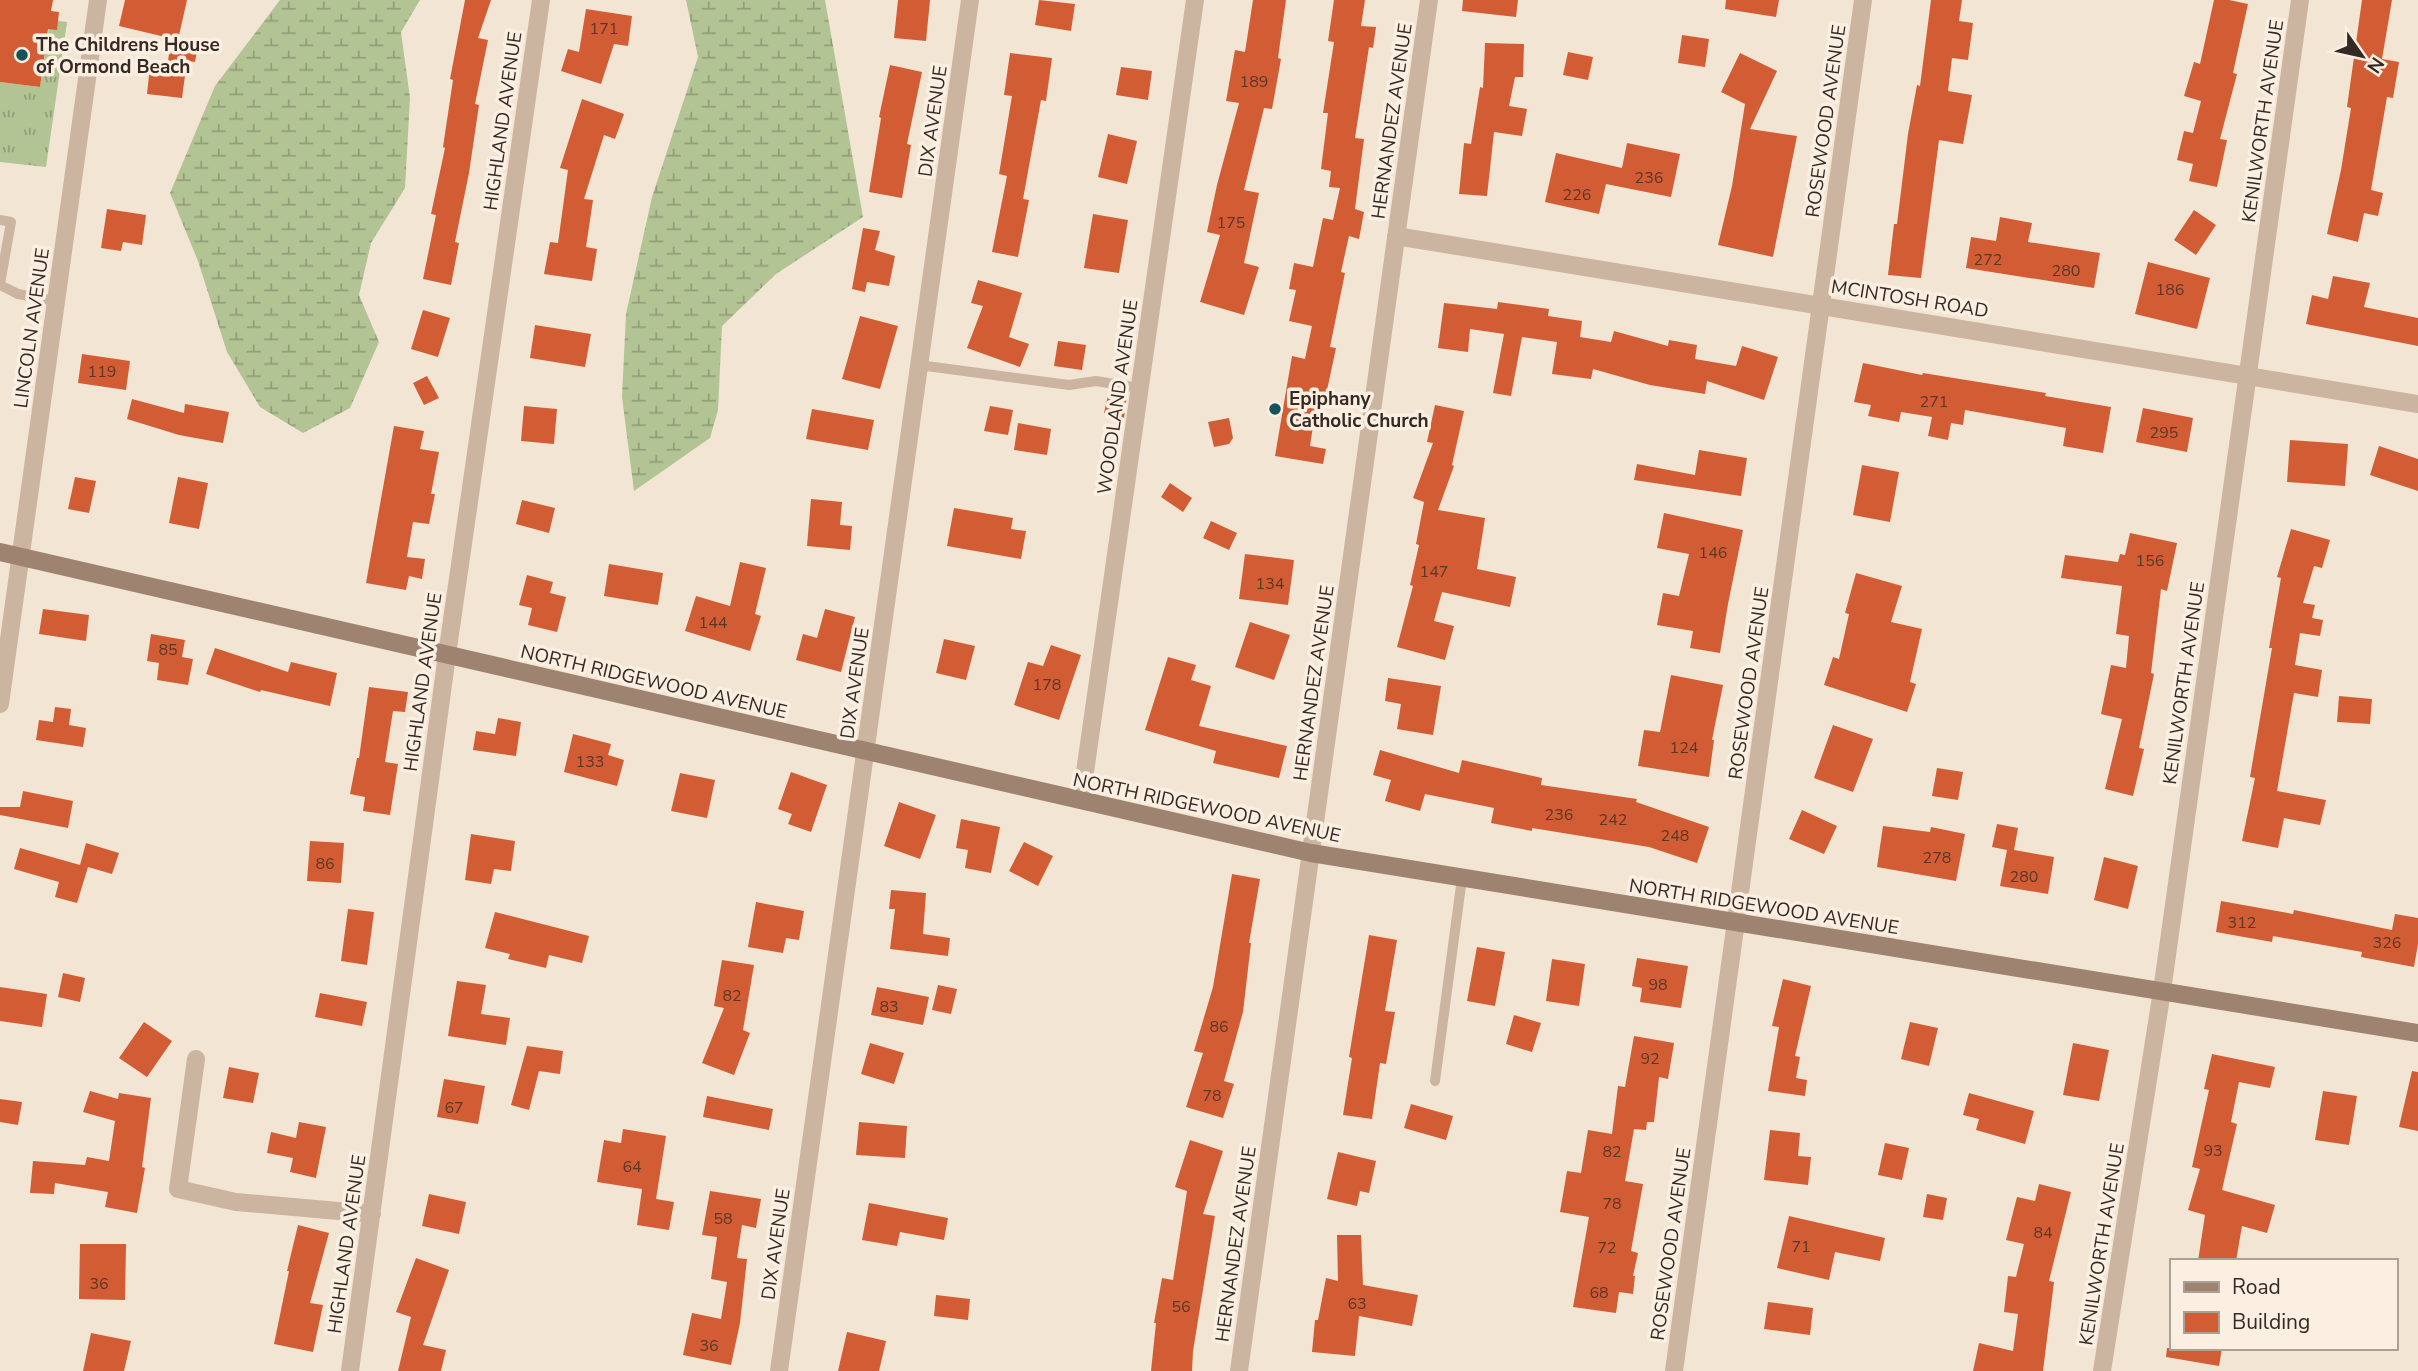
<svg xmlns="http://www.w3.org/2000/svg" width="2418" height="1371" viewBox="0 0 2418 1371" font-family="'Nunito Sans',sans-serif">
  <defs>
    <pattern id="wetland-marsh" width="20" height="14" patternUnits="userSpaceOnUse" patternTransform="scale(1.75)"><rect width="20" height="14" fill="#b2c394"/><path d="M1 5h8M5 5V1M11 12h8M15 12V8" fill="none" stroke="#929e79"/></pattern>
    <pattern id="park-tufts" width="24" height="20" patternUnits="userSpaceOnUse" patternTransform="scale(1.75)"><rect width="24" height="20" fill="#b2c394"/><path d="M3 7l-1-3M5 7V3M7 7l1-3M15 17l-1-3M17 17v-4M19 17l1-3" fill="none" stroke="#929e79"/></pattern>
  </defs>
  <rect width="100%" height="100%" fill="#f3e5d4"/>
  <!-- wetland -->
  <path fill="url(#wetland-marsh)" d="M280,0H420L401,32L410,98L405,188L371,243L359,295L379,342L350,408L303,433L260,407L227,352L198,261L170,193L215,86Z
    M686,0H825L863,217L776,274L722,326L718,410L710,438L634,491L622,397L626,314L652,197L698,57Z"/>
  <!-- park -->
  <path fill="url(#park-tufts)" d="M50,20L67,22L46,167L0,162V82L40,87Z"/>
  <!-- building -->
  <path fill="#d25d34" d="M0,0H53L51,11L59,12L57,30L48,29L40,87L0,82Z
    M125,0H187L178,40L119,26Z
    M465,0H491L478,38L488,40L475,104L479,105L469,173L455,242L459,243L451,285L423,279L436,215L431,214L445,148L443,147L453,80L450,79Z
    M898,0H930L926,41L894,38Z
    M1039,0L1075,4L1071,31L1035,25Z
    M1253,0H1286L1278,58L1281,59L1272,109L1264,108L1244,190L1259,193L1244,263L1259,267L1244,315L1200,302L1220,235L1207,232L1217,185L1239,103L1226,101L1235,50L1245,52Z
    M1334,0H1365L1361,26L1376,27L1373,48L1369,47L1355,138L1364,139L1355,209L1364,212L1359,239L1349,236L1341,272L1345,273L1330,347L1336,348L1326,395L1318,393L1310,446L1326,449L1323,464L1275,456L1292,356L1305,359L1312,326L1289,321L1296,290L1289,289L1294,263L1313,267L1323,218L1333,220L1340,188L1329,187L1331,171L1321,169L1328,113H1323L1334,42L1328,41Z
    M1463,0H1518L1516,17L1462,11Z
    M1726,0H1779L1776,17L1725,9Z
    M1931,0H1962L1959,21L1973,23L1968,60L1952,58L1948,91L1972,95L1963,144L1939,140L1921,278L1888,275L1894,224H1897L1908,134L1917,85L1920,86Z
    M2214,0H2229L2248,4L2233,73L2237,74L2220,139L2227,140L2217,187L2189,181L2193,164L2177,160L2184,131L2193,133L2201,101L2184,96L2194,62L2200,64Z
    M2362,0H2392L2382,59L2399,62L2393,98L2387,97L2371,190L2383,193L2378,216L2364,213L2358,242L2327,234L2341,170L2351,108L2347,107Z
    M586,9L632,16L628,46L614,44L601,84L561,71L568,49L579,52Z
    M1682,35L1709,39L1705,67L1678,63Z
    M171,40L198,45L195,62L187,61L182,98L147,94L150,66L167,68Z
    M1485,43L1524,44L1523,77H1515L1509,106L1527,109L1522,136L1494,132L1487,196L1459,194L1464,143L1471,144L1480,87L1483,88Z
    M1568,52L1593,57L1588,80L1563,75Z
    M1010,53L1052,58L1046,101L1041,100L1023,199L1029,200L1018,257L992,252L1007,176L999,174L1012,96L1004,95Z
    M1740,53L1777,71L1750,129L1797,136L1773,257L1718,245L1732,186L1745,104L1721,92Z
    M890,65L922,72L907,144L911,145L902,198L869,192L881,118L879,117Z
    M1121,67L1152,71L1148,100L1116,95Z
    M582,99L624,114L615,139L604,135L584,199L593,200L586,247L597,249L592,281L544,274L550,242L558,243L568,170L560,168Z
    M1108,134L1137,141L1127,184L1098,177Z
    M1627,143L1680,154L1671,197L1606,184L1599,214L1545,202L1556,153L1622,168Z
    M107,209L146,215L142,245L123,242L121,251L101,248Z
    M2194,210L2216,225L2196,255L2174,240Z
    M1093,214L1128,220L1119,273L1084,268Z
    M2000,217L2032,223L2028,242L2100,253L2094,288L1966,268L1971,237L1996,241Z
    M863,228L880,231L875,250L895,256L889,286L867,282L865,292L852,289Z
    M2148,262L2210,278L2197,329L2135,314Z
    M2333,276L2370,283L2364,307L2418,318V346L2306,324L2312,295L2328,299Z
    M978,280L1022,293L1009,337L1029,344L1020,367L967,348L983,306L971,303Z
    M1498,302L1549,309L1548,316L1582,321L1580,337L1611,342L1614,331L1668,346L1669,340L1697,345L1695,359L1736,366L1742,346L1778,357L1764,400L1707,381L1705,394L1650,385L1593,369L1591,379L1552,374L1557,342L1522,337L1511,396L1493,393L1504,334L1470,329L1468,352L1438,348L1444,303L1497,309Z
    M423,310L450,318L438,357L411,349Z
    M860,316L898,326L880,389L842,379Z
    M535,325L591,334L585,367L530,358Z
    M1058,341L1086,345L1082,370L1054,366Z
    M82,354L130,361L126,390L78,383Z
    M1863,363L1922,375L1923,373L2046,393L2045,396L2111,407L2103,453L2063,446L2066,428L1965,410L1963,425L1951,423L1948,440L1928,436L1932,417L1901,412L1899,422L1868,416L1871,405L1854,402Z
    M427,376L439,398L424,405L413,383Z
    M1109,391L1127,394L1124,418L1104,413Z
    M132,399L184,413L185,404L229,412L223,443L179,435L127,419Z
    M1435,405L1464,411L1452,465L1454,466L1438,510L1485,518L1477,569L1516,577L1510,607L1442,592L1434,621L1454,626L1445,660L1397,647L1413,586L1410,585L1419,545L1416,544L1424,502L1413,498L1433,443L1427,442Z
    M524,406L557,409L554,444L521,441Z
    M990,406L1013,410L1008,435L984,431Z
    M2143,408L2193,418L2187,452L2136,442Z
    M812,409L874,420L868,450L806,439Z
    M1229,418L1233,438L1229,444L1214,447L1208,422Z
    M1018,423L1051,429L1047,455L1014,450Z
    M394,426L424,431L420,449L439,452L431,494H435L429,524L413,522L407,557L425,559L422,579L409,576L406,590L366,583Z
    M2290,440L2348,444L2345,486L2287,482Z
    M2379,446L2418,459V491L2370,475Z
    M1699,450L1747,458L1741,496L1634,480L1637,464L1695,475Z
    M1862,465L1899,472L1890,522L1853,515Z
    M75,477L96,481L89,513L68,509Z
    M178,477L208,483L199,529L169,523Z
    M1170,483L1192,498L1183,512L1161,497Z
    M811,499L842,502L840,525L852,526L850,550L807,546Z
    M522,500L555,508L549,533L516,524Z
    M954,508L1013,518L1011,529L1026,531L1021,559L947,546Z
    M1664,513L1743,530L1728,604L1720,653L1690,648L1693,631L1657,625L1663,593L1679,596L1689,554L1657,548Z
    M1211,521L1237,533L1229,550L1203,538Z
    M2291,529L2330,540L2322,568L2314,566L2303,603L2315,605L2312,618L2323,620L2320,636L2300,633L2295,665L2322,670L2318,697L2294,693L2277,791L2326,800L2320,825L2284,818L2278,848L2242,841L2255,778L2250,777L2272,648H2269L2281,578L2277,577Z
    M2130,533L2177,543L2167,591L2161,589L2151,673L2154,674L2139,748L2144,749L2133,796L2105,789L2122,719L2101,714L2111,665L2126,668L2129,636L2116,634L2122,586L2061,578L2065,555L2118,562L2120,554L2125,555Z
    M1245,554L1294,560L1288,605L1239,599Z
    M740,562L766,568L755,614L761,616L750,651L685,631L696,596L730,606Z
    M609,564L663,573L658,605L604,596Z
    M1856,573L1902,586L1891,622L1922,629L1910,682L1916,684L1907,712L1824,685L1833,657L1839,659L1849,614L1845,613Z
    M527,575L553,582L550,593L566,597L557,632L528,625L532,608L519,605Z
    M43,609L89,615L86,641L39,634Z
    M825,609L855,617L841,672L796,660L803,634L817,638Z
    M1250,622L1290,635L1274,680L1235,667Z
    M151,634L185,640L182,657L193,659L188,685L157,680L159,663L147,661Z
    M944,639L975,646L966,680L936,673Z
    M1051,645L1081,655L1059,720L1014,705L1028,662L1043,666Z
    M215,648L288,672L291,662L337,673L330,706L261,690L260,692L206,674Z
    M1168,657L1196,665L1191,680L1211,686L1199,726L1287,746L1279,778L1213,763L1216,751L1145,730Z
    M1671,675L1723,685L1712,740H1714L1709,777L1638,766L1644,730L1660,732Z
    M1388,678L1441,686L1433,735L1397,729L1401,704L1385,701Z
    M369,687L408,692L405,712L393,711L385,762L398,764L390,815L363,811L365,797L350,794L357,758H359Z
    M2339,696L2372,699L2370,724L2337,722Z
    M55,707L71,709L69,725L86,728L83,747L36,740L39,720L53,722Z
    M498,718L521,722L516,756L473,750L476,731L495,734Z
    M1833,725L1873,739L1853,792L1814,778Z
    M573,734L611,744L608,755L624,760L617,786L564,772Z
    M1380,750L1459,773L1462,760L1542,778L1541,785L1637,799L1636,802L1709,827L1697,863L1649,847L1532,828V831L1491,823L1494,808L1425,794L1420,811L1385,801L1391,780L1373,775Z
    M1937,768L1963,772L1958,800L1932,796Z
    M791,772L827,785L811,832L788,824L792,814L778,809Z
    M680,773L715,780L707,818L671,811Z
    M23,791L73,801L68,828L0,815V807H20Z
    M899,802L936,815L920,859L884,846Z
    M1802,810L1837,826L1824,854L1789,839Z
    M961,819L1000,827L991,873L965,868L968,850L956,848Z
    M1997,824L2018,828L2014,850L2054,857L2048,894L2000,886L2007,850L1992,847Z
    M1883,826L1930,832L1931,827L1965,834L1956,881L1877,867Z
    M471,834L515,841L511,871L494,869L491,884L465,880Z
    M310,841L344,843L341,883L307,881Z
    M1024,842L1053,856L1038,886L1009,871Z
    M86,843L119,853L112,874L88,867L77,903L55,897L59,882L14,869L20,848L80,865Z
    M2104,857L2138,866L2128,909L2094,900Z
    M1232,874L1260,879L1249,943H1251L1243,1012L1224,1081L1234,1084L1223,1118L1186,1107L1203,1053L1194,1051L1213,987Z
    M891,890L926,893L923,934L950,938L948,956L890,949L895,909H889Z
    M2221,901L2293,914L2294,910L2392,930L2395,914L2418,918V944L2414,967L2361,957L2362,952L2273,936L2272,942L2216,932Z
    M756,902L804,911L799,940L786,938L783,953L748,947Z
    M348,909L374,912L367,965L341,961Z
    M495,912L589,936L582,963L549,955L546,968L508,959L510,954L485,948Z
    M1369,935L1397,940L1385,1011L1395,1012L1386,1064L1380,1063L1372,1119L1343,1115L1352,1058L1349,1057Z
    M1477,947L1505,952L1495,1006L1467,1001Z
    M1637,958L1688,966L1681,1008L1640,1002L1642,988L1632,986Z
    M1552,959L1585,964L1579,1006L1546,1001Z
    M722,960L754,965L743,1030L750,1033L734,1075L702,1063L724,1008L714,1006Z
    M63,973L85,978L80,1002L58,997Z
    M1783,979L1811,986L1795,1056L1800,1057L1796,1078L1807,1080L1805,1096L1768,1091L1779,1027L1772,1026Z
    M457,981L486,985L481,1014L510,1018L506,1045L448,1036Z
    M938,985L957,989L951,1014L932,1010Z
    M0,987L47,994L42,1027L0,1021Z
    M877,987L929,997L923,1025L871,1015Z
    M320,993L367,1002L362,1026L315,1017Z
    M1514,1015L1541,1023L1532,1052L1506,1044Z
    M144,1022L172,1041L147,1077L119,1058Z
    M1910,1022L1938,1028L1929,1066L1901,1059Z
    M1634,1036L1674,1043L1668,1079L1659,1077L1654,1122H1647L1646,1130L1634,1129L1625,1181L1643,1184L1631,1251L1638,1253L1633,1276H1635L1633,1294L1619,1292L1616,1313L1573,1307L1589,1217L1560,1212L1567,1171L1581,1173L1588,1130L1612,1134L1618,1086L1625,1087Z
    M870,1043L904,1053L894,1084L861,1074Z
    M2073,1043L2109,1050L2099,1101L2063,1095Z
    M527,1046L563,1051L560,1074L539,1071L529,1110L511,1105Z
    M2212,1054L2275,1067L2270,1088L2239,1082L2231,1122L2237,1124L2222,1190L2275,1205L2267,1233L2242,1226L2236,1261H2198L2205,1215L2188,1210L2200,1169L2192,1167L2209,1090L2204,1089Z
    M229,1067L259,1073L253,1103L223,1098Z
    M2412,1071L2418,1072V1131L2399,1127Z
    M444,1079L485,1086L478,1124L437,1117Z
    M90,1091L118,1099L119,1093L151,1098L142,1167L145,1168L137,1213L105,1207L108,1192L55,1183L54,1194L30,1193L33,1161L85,1165L87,1157L109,1161L115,1121L83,1112Z
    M2323,1091L2357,1096L2349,1145L2315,1140Z
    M1969,1093L2034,1111L2025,1144L1976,1130L1979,1119L1963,1115Z
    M707,1096L773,1109L769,1130L703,1117Z
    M0,1099L22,1102L18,1125L0,1122Z
    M1411,1104L1453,1116L1446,1140L1404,1128Z
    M299,1122L326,1127L316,1178L290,1172L293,1158L267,1153L271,1132L296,1138Z
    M859,1122L907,1126L905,1158L856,1155Z
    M623,1129L666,1136L656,1199L674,1202L669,1230L637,1225L642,1189L597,1182L604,1140L621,1143Z
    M1770,1130L1800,1133L1798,1156L1811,1157L1808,1185L1764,1180Z
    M1190,1140L1223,1151L1203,1214L1215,1216L1193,1351L1192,1371H1151L1156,1323H1154L1162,1278L1173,1280L1187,1191L1175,1187Z
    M1885,1143L1909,1148L1902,1180L1878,1175Z
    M1338,1152L1376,1161L1369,1193L1360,1191L1357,1206L1327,1199Z
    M2039,1184L2071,1192L2049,1281L2054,1282L2043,1371H1973L1979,1343L2013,1351L2018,1314L2004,1312L2008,1276L2016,1277L2024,1244L2006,1240L2017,1197L2035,1201Z
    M710,1191L761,1199L756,1228L742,1225L737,1258L747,1259L740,1323L731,1365L683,1355L692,1313L721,1319L727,1282L711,1279L717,1237L702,1235Z
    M429,1194L466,1202L459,1234L422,1226Z
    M1927,1194L1947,1198L1943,1220L1923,1217Z
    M869,1203L948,1218L944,1240L900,1232L897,1246L862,1240Z
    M1789,1216L1885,1238L1880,1261L1835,1252L1829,1280L1777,1268Z
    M298,1225L329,1233L310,1303L323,1305L313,1352L274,1344L289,1271H287Z
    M1337,1235H1361L1363,1285L1418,1295L1412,1326L1359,1316L1355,1356L1312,1352L1315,1320H1318L1326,1278L1338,1281Z
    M80,1244H126L125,1300L79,1299Z
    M416,1258L449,1270L423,1345L446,1350L441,1371H398L411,1317L396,1312Z
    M936,1295L970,1299L968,1320L934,1316Z
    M1768,1302L1813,1308L1810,1335L1764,1329Z
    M847,1332L886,1341L879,1371H838Z
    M91,1333L131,1341L124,1371H83Z
    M2167,1348H2222L2219,1366L2166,1357Z"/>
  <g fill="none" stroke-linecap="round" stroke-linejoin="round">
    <!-- lane -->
    <path stroke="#cbb5a0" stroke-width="10" d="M0,220L11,222L0,284
      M0,285L18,294L56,301
      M919,365L1069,385L1096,381L1139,388
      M1435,1081L1462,878"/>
    <!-- street -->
    <path stroke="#cbb5a0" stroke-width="18" d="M1396,236L2418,404
      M0,704L98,0
      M1081,800L1195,0
      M196,1059L178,1189L236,1202L372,1214
      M350,1371L447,655L541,0
      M779,1371L970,0
      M1239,1371L1429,0
      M1674,1371L1863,0
      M2102,1371L2162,991L2300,0"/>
    <!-- secondary -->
    <path stroke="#9f8371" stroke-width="18" d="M0,552L1311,853L2418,1033"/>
  </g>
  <!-- markers -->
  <g fill="#165359" stroke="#faefe1" stroke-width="2.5">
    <circle cx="22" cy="55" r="7"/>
    <circle cx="1275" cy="409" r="7"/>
  </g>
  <g text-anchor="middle" stroke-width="7" stroke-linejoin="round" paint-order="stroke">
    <!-- number labels -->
    <g font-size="16" fill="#5c3628">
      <text x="604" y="34">171</text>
      <text x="1254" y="87">189</text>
      <text x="1649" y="183">236</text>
      <text x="1577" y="200">226</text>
      <text x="1231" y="228">175</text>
      <text x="1988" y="265">272</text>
      <text x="2066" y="276">280</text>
      <text x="2170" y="295">186</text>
      <text x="102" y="377">119</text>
      <text x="1934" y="407">271</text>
      <text x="2164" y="438">295</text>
      <text x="1713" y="558">146</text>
      <text x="2150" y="566">156</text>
      <text x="1434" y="577">147</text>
      <text x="1270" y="589">134</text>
      <text x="713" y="628">144</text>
      <text x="168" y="655">85</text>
      <text x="1047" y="690">178</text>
      <text x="1684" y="753">124</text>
      <text x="590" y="767">133</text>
      <text x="1559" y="820">236</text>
      <text x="1613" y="825">242</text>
      <text x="1675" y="841">248</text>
      <text x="1937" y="863">278</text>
      <text x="325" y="869">86</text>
      <text x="2024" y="882">280</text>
      <text x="2242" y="928">312</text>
      <text x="2387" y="948">326</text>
      <text x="1658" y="990">98</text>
      <text x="732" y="1001">82</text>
      <text x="889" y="1012">83</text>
      <text x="1219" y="1032">86</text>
      <text x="1650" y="1064">92</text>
      <text x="1212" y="1101">78</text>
      <text x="454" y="1113">67</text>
      <text x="2213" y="1156">93</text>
      <text x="1612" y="1157">82</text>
      <text x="632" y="1172">64</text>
      <text x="1612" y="1209">78</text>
      <text x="723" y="1224">58</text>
      <text x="2043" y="1238">84</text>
      <text x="1801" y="1252">71</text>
      <text x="1607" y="1253">72</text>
      <text x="99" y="1289">36</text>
      <text x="1599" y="1298">68</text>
      <text x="1357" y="1309">63</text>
      <text x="1181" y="1312">56</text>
      <text x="709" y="1351">36</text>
    </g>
    <!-- poi labels -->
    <g font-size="19" font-weight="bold" fill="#342924" stroke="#faefe1" text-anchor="start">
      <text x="36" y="51">The Childrens House<tspan x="36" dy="22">of Ormond Beach</tspan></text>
      <text x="1289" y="405">Epiphany<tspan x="1289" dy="22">Catholic Church</tspan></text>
    </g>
    <!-- street labels -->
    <g font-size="19" fill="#342924" stroke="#faefe1">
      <text transform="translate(502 121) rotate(-82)" y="7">HIGHLAND AVENUE</text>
      <text transform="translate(932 121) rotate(-82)" y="7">DIX AVENUE</text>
      <text transform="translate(1391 121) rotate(-82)" y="7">HERNANDEZ AVENUE</text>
      <text transform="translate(1825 121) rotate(-82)" y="7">ROSEWOOD AVENUE</text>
      <text transform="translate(2262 121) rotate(-82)" y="7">KENILWORTH AVENUE</text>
      <text transform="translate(1910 298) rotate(9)" y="7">MCINTOSH ROAD</text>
      <text transform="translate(31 328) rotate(-82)" y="7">LINCOLN AVENUE</text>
      <text transform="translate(1117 397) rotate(-82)" y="7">WOODLAND AVENUE</text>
      <text transform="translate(654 681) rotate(13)" y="7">NORTH RIDGEWOOD AVENUE</text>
      <text transform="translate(422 682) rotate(-82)" y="7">HIGHLAND AVENUE</text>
      <text transform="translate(854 683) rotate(-82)" y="7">DIX AVENUE</text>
      <text transform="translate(1313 683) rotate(-82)" y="7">HERNANDEZ AVENUE</text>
      <text transform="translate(1748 683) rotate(-82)" y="7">ROSEWOOD AVENUE</text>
      <text transform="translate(2183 683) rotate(-82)" y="7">KENILWORTH AVENUE</text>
      <text transform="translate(1207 807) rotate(12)" y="7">NORTH RIDGEWOOD AVENUE</text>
      <text transform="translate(1764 906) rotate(9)" y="7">NORTH RIDGEWOOD AVENUE</text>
      <text transform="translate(346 1244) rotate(-82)" y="7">HIGHLAND AVENUE</text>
      <text transform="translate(775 1244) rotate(-82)" y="7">DIX AVENUE</text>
      <text transform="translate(1235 1244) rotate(-82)" y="7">HERNANDEZ AVENUE</text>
      <text transform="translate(1670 1244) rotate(-82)" y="7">ROSEWOOD AVENUE</text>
      <text transform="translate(2101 1244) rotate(-81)" y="7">KENILWORTH AVENUE</text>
    </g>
  </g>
  <!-- legend -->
  <rect x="2170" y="1259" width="228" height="91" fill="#faefe1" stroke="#aba095" stroke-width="2"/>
  <rect x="2184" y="1282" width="35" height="10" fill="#9f8371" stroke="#aba095" stroke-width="2"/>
  <text x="2232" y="1294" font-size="21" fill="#342924">Road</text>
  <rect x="2184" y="1312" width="35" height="21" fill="#d25d34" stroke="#aba095" stroke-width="2"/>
  <text x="2232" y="1329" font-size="21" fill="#342924">Building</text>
  <!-- north arrow -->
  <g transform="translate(2362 56) rotate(124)" stroke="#faefe1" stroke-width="5" paint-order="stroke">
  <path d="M0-5L12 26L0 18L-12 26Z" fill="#342924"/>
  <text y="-10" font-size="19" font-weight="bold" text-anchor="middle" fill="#342924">N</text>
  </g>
</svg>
